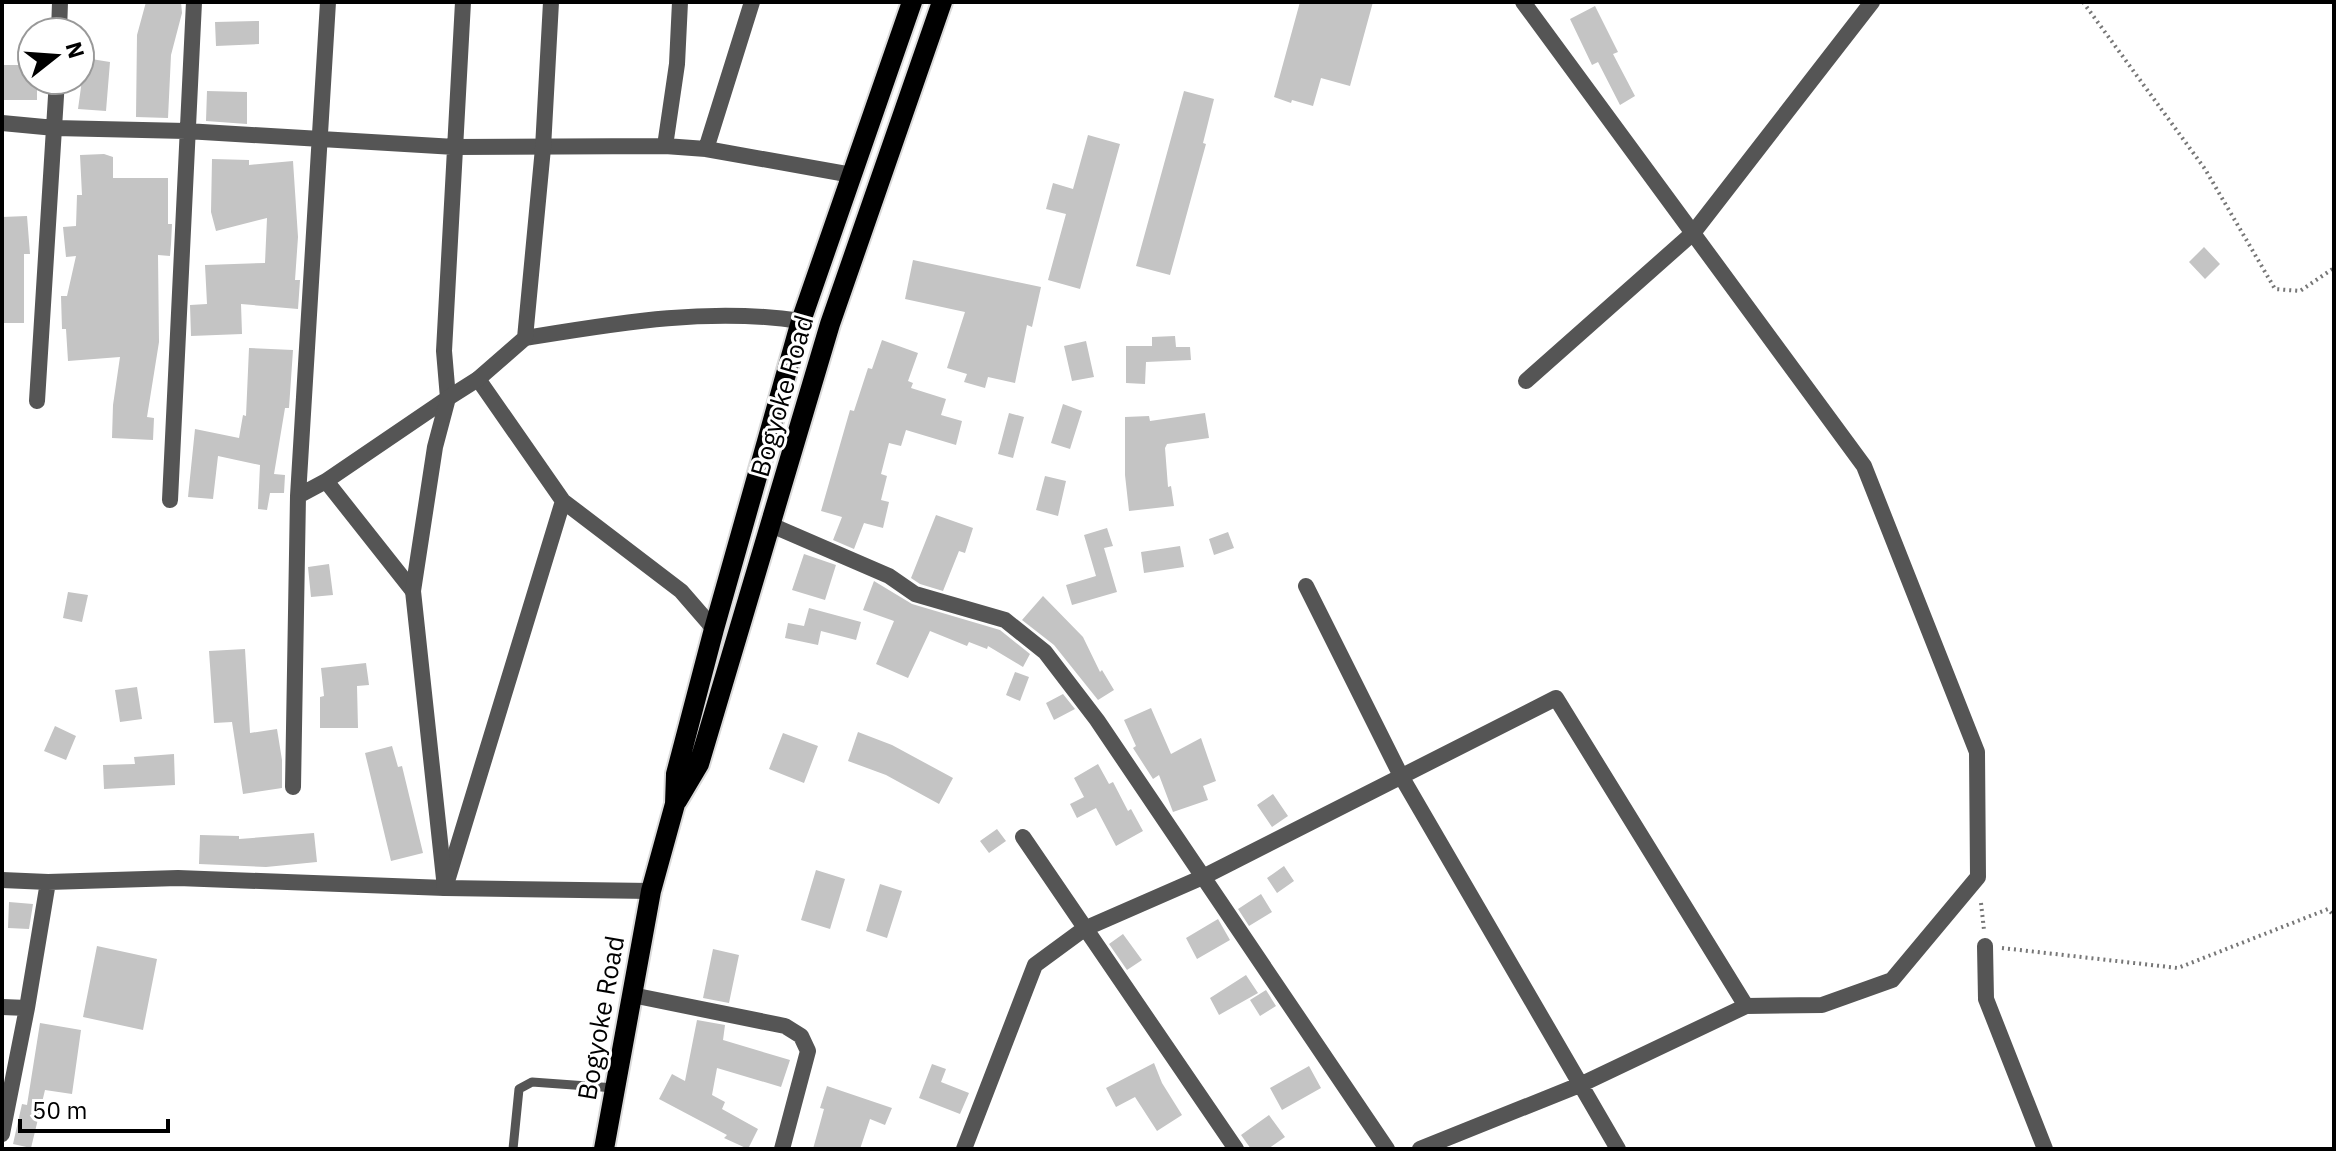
<svg xmlns="http://www.w3.org/2000/svg" width="2336" height="1151" viewBox="0 0 2336 1151" font-family="'IBM Plex Sans',sans-serif">
  <rect width="100%" height="100%" fill="#fff"/>
  <!-- building -->
  <path fill="#c4c4c4" d="M146,2H181L182,13L171,55L168,118L136,117L137,35Z
    M1300,2H1373L1350,86L1321,78L1313,106L1292,100L1291,103L1274,97Z
    M1595,6L1618,52L1613,54L1635,96L1620,105L1598,62L1592,65L1570,19Z
    M259,21V44L216,46L215,22Z
    M85,58L110,62L106,111L78,109Z
    M3,65H32V80H37V100H4Z
    M207,91L247,92V124L206,121Z
    M1184,91L1214,99L1203,143L1206,144L1170,275L1136,266Z
    M1088,135L1120,144L1080,289L1048,280L1066,214L1046,209L1053,183L1073,189Z
    M104,154L113,157V178H168V224H172L171,244L170,256L158,255L159,342L147,417L154,418L153,440L112,438L113,405L120,357L68,361L66,329H62L61,296H67L76,256L66,257L63,227L76,226L77,195H82L80,155Z
    M212,159L249,160V165L293,161L298,237L295,280H300L298,309L241,304L242,334L191,336L190,305L207,304L205,265L265,263L267,218L216,231L211,212Z
    M27,216L30,254H24V323H2V217Z
    M2204,247L2220,264L2205,279L2189,262Z
    M913,260L1041,287L1032,327L1027,325L1015,383L988,377L985,388L964,382L967,374L947,368L965,312L905,299Z
    M1175,336L1176,347H1190L1191,360L1146,362L1145,384L1126,383V346H1152V337Z
    M882,340L918,353L908,381L913,383L911,388L946,399L941,415L962,421L956,445L906,430L901,446L889,443L881,474L887,476L881,500L889,502L883,528L864,523L854,549L833,540L842,517L821,511L850,410L854,411L868,368L872,369Z
    M1086,341L1094,377L1072,381L1064,346Z
    M249,348L293,350L289,408H285L274,474L285,475L284,493H270L267,510L258,509L260,465L218,456L213,499L188,497L195,429L239,438L243,415L246,416Z
    M1063,404L1082,411L1070,449L1051,443Z
    M1009,413L1024,417L1013,458L998,454Z
    M1205,413L1209,438L1167,444L1165,448L1168,487L1171,486L1174,506L1129,511L1125,475V417L1149,416L1150,421Z
    M1045,476L1066,481L1058,516L1036,510Z
    M936,515L973,528L965,553L959,551L943,591L920,584L911,578Z
    M1107,528L1113,546L1104,548L1117,592L1072,605L1066,585L1096,576L1084,535Z
    M1228,532L1234,548L1214,555L1209,539Z
    M1180,546L1184,567L1144,573L1141,552Z
    M804,554L836,565L825,600L792,590Z
    M329,564L333,595L311,597L308,567Z
    M874,581L912,604L1000,630L1030,654L1023,667L988,646L987,649L969,642L967,646L930,631L908,678L876,664L894,621L863,610Z
    M68,592L88,595L82,622L63,618Z
    M1043,596L1083,637L1100,672L1102,670L1114,690L1098,700L1054,645L1022,620Z
    M809,608L861,622L856,640L821,631L818,645L785,638L788,623L804,626Z
    M245,649L250,733L277,729L282,760V788L243,794L232,722L214,723L209,651Z
    M366,663L369,685L357,686L358,728H320V697L324,696L321,668Z
    M1015,672L1029,677L1020,701L1006,695Z
    M137,687L142,719L120,722L115,690Z
    M1063,694L1075,709L1054,720L1046,703Z
    M1151,708L1171,754L1201,738L1216,781L1203,786L1208,800L1173,812L1159,775L1153,779L1133,748L1136,746L1124,720Z
    M55,726L76,736L66,760L44,751Z
    M858,732L892,745L953,778L939,804L886,775L848,761Z
    M783,733L818,746L804,783L769,769Z
    M392,746L398,767L402,766L423,853L391,861L365,753Z
    M174,754L175,785L104,789L103,765L135,764L134,757Z
    M1098,764L1109,784L1113,782L1128,811L1131,809L1143,831L1116,846L1096,808L1077,818L1070,804L1084,797L1074,778Z
    M1273,794L1288,816L1272,827L1257,805Z
    M997,829L1006,841L989,853L980,841Z
    M314,833L317,862L266,867L199,864L200,835L239,836V839Z
    M1284,866L1294,881L1277,893L1267,878Z
    M816,870L845,879L830,929L801,920Z
    M880,884L902,891L887,938L866,931Z
    M1261,894L1272,912L1249,926L1238,909Z
    M9,902L33,904L29,929L8,928Z
    M1218,919L1230,940L1197,959L1186,938Z
    M1123,934L1142,960L1127,970L1109,944Z
    M97,946L157,959L143,1030L83,1017Z
    M713,949L739,955L729,1003L703,998Z
    M1246,975L1258,993L1219,1015L1210,998Z
    M1266,990L1276,1006L1260,1016L1250,1000Z
    M697,1020L725,1025L723,1040L790,1060L781,1087L717,1068L712,1095L725,1102L722,1109L758,1129L748,1149L724,1138L727,1135L659,1099L672,1074L685,1081Z
    M40,1023L81,1030L72,1094L45,1090L31,1148L13,1144L22,1104L27,1105Z
    M1154,1063L1162,1083L1182,1115L1157,1131L1135,1097L1116,1107L1106,1088Z
    M932,1064L946,1069L941,1082L969,1093L960,1114L919,1098Z
    M1309,1066L1321,1088L1282,1110L1270,1088Z
    M827,1086L892,1108L885,1125L870,1119L860,1149H813L824,1109L820,1108Z
    M1269,1115L1285,1137L1268,1149H1251L1241,1135Z"/>
  <g fill="none" stroke-linecap="round" stroke-linejoin="round">
    <defs>
      <path id="primary" d="M677,801L699,764L830,324L942,2
        M604,1149L651,891L675,804L676,774L714,629L801,321L912,2"/>
    </defs>
    <!-- primary casing -->
    <use href="#primary" stroke="#dbdbdb" stroke-width="24"/>
    <!-- path -->
    <path stroke="#777" stroke-width="4" stroke-dasharray="2 4" stroke-linecap="butt" d="M2083,2L2205,169L2275,289L2300,291L2334,268
      M1981,903L1984,930
      M2002,948L2178,968L2328,909L2334,916"/>
    <!-- service -->
    <path stroke="#555" stroke-width="9" d="M513,1149L519,1089L532,1082L615,1088"/>
    <!-- minor -->
    <path stroke="#555" stroke-width="16" d="M59,32L60,2
      M2,123L55,128L186,131L455,147L665,146L706,149L852,175
      M665,146L677,64L680,2
      M706,149L752,2
      M525,338C617,323 708,307 801,321
      M478,379L563,501L681,591L714,629
      M1526,381L1693,233L1872,2
      M37,401L57,80
      M326,481L413,591
      M298,496L326,481L448,398L444,351L463,2
      M170,500L194,2
      M771,525L889,576L915,594L1005,620L1045,652L1097,720L1387,1149
      M1306,586L1401,776L1618,1149
      M293,787L298,496L328,2
      M1023,837L1236,1149
      M2,880L48,882L178,878L445,888L563,501
      M1985,946L1986,999L2045,1149
      M632,995L785,1026L801,1036L808,1051L782,1149
      M2,1007L27,1008
      M2,1134L27,1008L48,882
      M964,1149L1035,965L1084,929L1203,877L1556,698L1746,1006
      M1420,1149L1582,1084L1746,1006L1822,1005L1892,980L1978,877L1977,752L1864,466L1523,2"/>
    <!-- tertiary -->
    <path stroke="#555" stroke-width="16" d="M551,2L543,148L525,338L478,379L448,398L435,447L413,591L445,888L651,891"/>
    <!-- primary -->
    <use href="#primary" stroke="#000" stroke-width="20"/>
  </g>
  <g text-anchor="middle" stroke-width="6" stroke-linejoin="round" paint-order="stroke">
    <!-- street labels -->
    <g font-size="26" fill="#000" stroke="#fff">
      <text transform="translate(782 396) rotate(-74)" y="9">Bogyoke Road</text>
      <text transform="translate(601 1018) rotate(-80)" y="9">Bogyoke Road</text>
    </g>
  </g>
  <!-- border -->
  <rect width="2336" height="1151" fill="none" stroke="#000000" stroke-width="8"/>
  <!-- north arrow -->
  <g transform="translate(56 56) rotate(73)"><circle r="38" fill="#ffffff" stroke="#999999" stroke-width="2"/>
  <path d="M0-6L14 30L0 20L-14 30Z" fill="#000000"/>
  <text y="-12" font-size="22" font-weight="bold" text-anchor="middle" fill="#000000">N</text>
  </g>
  <!-- scale -->
  <path d="M20 1119v12h148v-12" fill="none" stroke="#000000" stroke-width="4"/>
  <text x="32" y="1119" font-size="24" fill="#000000" stroke="#ffffff" stroke-width="6" paint-order="stroke">50 m</text>
</svg>
